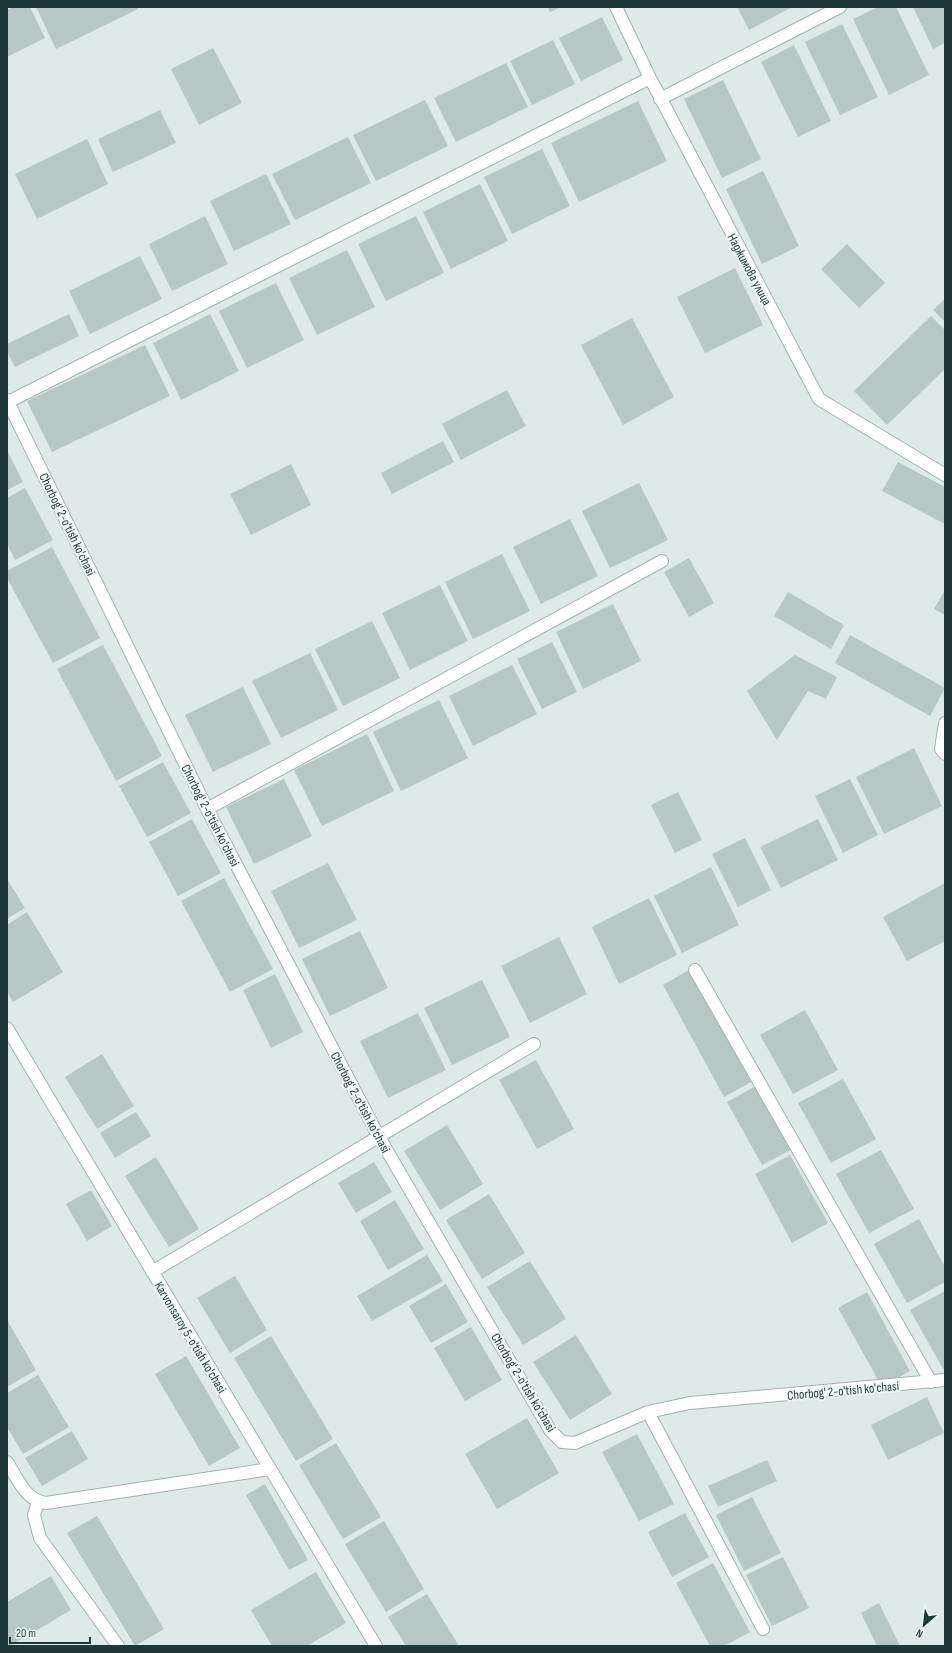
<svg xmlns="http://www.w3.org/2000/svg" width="952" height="1653" viewBox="0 0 952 1653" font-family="'Sofia Sans Condensed',sans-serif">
  <rect width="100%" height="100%" fill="#deeae7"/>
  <!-- building -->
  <path fill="#b6c7c4" d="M13,7H30L45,38L7,57V10Z
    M36,7H137L138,9L56,49Z
    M548,7H561L550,12Z
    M737,7H792L749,30Z
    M878,7H896L929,75L889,95L853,19Z
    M913,7H945V43L933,49Z
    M602,17L623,60L581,81L559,38Z
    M842,24L878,97L840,115L805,42Z
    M553,40L575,84L532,105L510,61Z
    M794,45L831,121L798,137L761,62Z
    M213,48L242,103L199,125L171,69Z
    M506,63L528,107L456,142L434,98Z
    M723,80L761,159L722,178L684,99Z
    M425,100L448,146L376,181L353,135Z
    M638,101L667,161L579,202L551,143Z
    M160,110L176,143L113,172L98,139Z
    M348,137L371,183L295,220L272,174Z
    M87,139L108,184L37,219L15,174Z
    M542,149L570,206L512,234L484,177Z
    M763,171L799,246L762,264L726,189Z
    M266,174L291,224L234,251L210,201Z
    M480,184L508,241L451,269L423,212Z
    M205,216L228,264L172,291L149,244Z
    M416,216L444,273L386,301L358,244Z
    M847,244L885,283L859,308L821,269Z
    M347,250L375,307L317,335L289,278Z
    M140,256L162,299L90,334L69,291Z
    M735,268L763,325L705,353L677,297Z
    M276,283L304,340L247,368L219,311Z
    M945,299V322L933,310Z
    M69,314L79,336L15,367L7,352V344Z
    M210,314L239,371L181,400L153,343Z
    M931,316L945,330V369L887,425L854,391Z
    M632,318L674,397L623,425L581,345Z
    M145,345L170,396L52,452L27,401Z
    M507,390L526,426L461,460L442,424Z
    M443,441L454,462L392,494L381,473Z
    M7,450L23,482L7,490Z
    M898,462L945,487V524L882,491Z
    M291,464L311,505L251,535L230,494Z
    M639,483L668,540L610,568L582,511Z
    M25,488L53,540L15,560L7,544V498Z
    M570,519L598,576L541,604L513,547Z
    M52,547L100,638L53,663L7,578V571Z
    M502,554L530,611L473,639L445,582Z
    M689,558L714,603L689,617L664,572Z
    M440,585L468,641L410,670L382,613Z
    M945,590V615L934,609Z
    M788,592L844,625L831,649L774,616Z
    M613,604L641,661L583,689L556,632Z
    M372,621L400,678L343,706L315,649Z
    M850,635L945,688L930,716L835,663Z
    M552,642L577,692L542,709L517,659Z
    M103,645L162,756L116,781L57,669Z
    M310,653L338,710L281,738L252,681Z
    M795,655L837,677L826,699L808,691L777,740L747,691Z
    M512,665L537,714L473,746L449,696Z
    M243,687L271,744L213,772L185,715Z
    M439,700L468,758L401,791L373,732Z
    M367,734L394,791L322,826L294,770Z
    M914,748L942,806L884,834L856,777Z
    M163,762L191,813L147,837L119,786Z
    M284,779L312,836L254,864L226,807Z
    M850,779L878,835L843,853L815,796Z
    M678,792L702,840L675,853L651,805Z
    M192,819L221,873L178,896L149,842Z
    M818,819L838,860L781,888L760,847Z
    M745,838L771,890L738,907L712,854Z
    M328,863L357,920L299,948L271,891Z
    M711,867L739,925L682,953L654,896Z
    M224,878L273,969L230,992L181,901Z
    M7,879L25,908L7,919Z
    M945,883V941L907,961L883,917Z
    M649,898L677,955L619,984L592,927Z
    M27,912L63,972L13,1002L7,992V925Z
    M360,931L388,988L330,1016L302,959Z
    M559,937L587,994L530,1023L501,966Z
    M689,970L751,1082L724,1097L663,985Z
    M275,974L303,1032L271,1048L243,990Z
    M482,980L510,1037L452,1065L424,1008Z
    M805,1010L838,1070L793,1094L760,1035Z
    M418,1013L446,1070L388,1098L360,1041Z
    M102,1054L134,1106L97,1129L65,1077Z
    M536,1060L574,1129L537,1149L499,1080Z
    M843,1079L876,1139L831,1163L798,1103Z
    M756,1086L791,1150L762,1165L727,1102Z
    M136,1112L151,1136L115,1158L100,1133Z
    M447,1125L483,1184L440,1210L404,1151Z
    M881,1150L914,1209L869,1233L836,1174Z
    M790,1155L828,1223L792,1243L755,1174Z
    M156,1157L199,1229L169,1247L125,1176Z
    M374,1162L392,1192L356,1213L338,1183Z
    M91,1190L112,1226L87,1241L66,1204Z
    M489,1194L525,1253L482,1279L446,1220Z
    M395,1200L424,1249L388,1270L360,1221Z
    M919,1219L945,1267V1282L907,1303L874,1244Z
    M427,1255L443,1281L372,1321L357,1296Z
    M530,1261L566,1319L523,1345L487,1287Z
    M235,1276L267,1330L230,1353L197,1298Z
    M446,1284L468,1322L431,1343L409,1306Z
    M945,1291V1368L943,1369L910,1310Z
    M867,1292L910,1371L882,1387L838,1308Z
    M7,1320L36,1370L7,1387Z
    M471,1327L502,1380L465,1401L434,1348Z
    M576,1335L612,1394L570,1420L533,1362Z
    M271,1336L333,1439L296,1461L234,1358Z
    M186,1356L240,1448L209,1466L155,1374Z
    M38,1375L69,1427L23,1454L7,1427V1393Z
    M927,1397L944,1433L888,1460L871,1425Z
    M527,1418L559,1473L497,1509L465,1454Z
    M72,1431L88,1459L42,1486L25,1458Z
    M637,1434L674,1504L639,1521L602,1452Z
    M336,1443L381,1517L343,1539L299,1465Z
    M767,1460L777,1481L718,1507L708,1486Z
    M265,1484L308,1560L289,1570L246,1495Z
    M752,1497L781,1553L744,1571L716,1515Z
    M685,1513L709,1557L672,1577L648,1532Z
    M97,1516L164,1629L135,1646L67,1533Z
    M384,1521L424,1589L386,1612L345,1544Z
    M783,1557L809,1608L772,1626L746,1575Z
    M713,1563L750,1632L724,1646H710L676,1583Z
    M316,1572L346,1623L307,1646H272L251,1610Z
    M51,1576L71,1610L10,1646H7V1602Z
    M427,1594L459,1646H406L388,1617Z
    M879,1603L900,1646H877L861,1613Z"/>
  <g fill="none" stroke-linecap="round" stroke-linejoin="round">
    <defs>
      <path id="minor" d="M616,7L650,78L819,399L945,475
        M660,99L840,7
        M7,400L207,809L379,1137L550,1430L562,1442L575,1443L648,1412L690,1403L945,1380
        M8,402L650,78
        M945,723L941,749L945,754
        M207,809L662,561
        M695,970L931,1382
        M7,1028L376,1646
        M152,1272L534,1044
        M648,1412L763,1629
        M7,1462C17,1478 26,1501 46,1503L270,1469
        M38,1502L34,1515L40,1538L118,1646"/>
    </defs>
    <!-- minor casing -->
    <use href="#minor" stroke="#a1b1af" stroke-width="14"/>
    <!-- minor -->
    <use href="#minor" stroke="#fff" stroke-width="12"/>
  </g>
  <g text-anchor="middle" stroke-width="4" stroke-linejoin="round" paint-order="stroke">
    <!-- street labels -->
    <g font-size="13" fill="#1f3939" stroke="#eef7f4">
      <text transform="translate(750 269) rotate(62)" y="5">Наджимова улица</text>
      <text transform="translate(68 524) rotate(64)" y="5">Chorbog' 2-o'tish ko'chasi</text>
      <text transform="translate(211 815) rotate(63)" y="5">Chorbog' 2-o'tish ko'chasi</text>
      <text transform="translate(361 1102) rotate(62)" y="5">Chorbog' 2-o'tish ko'chasi</text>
      <text transform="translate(191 1337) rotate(59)" y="5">Karvonsaroy 5-o'tish ko'chasi</text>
      <text transform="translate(524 1382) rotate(59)" y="5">Chorbog' 2-o'tish ko'chasi</text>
      <text transform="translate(843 1390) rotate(-5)" y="5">Chorbog' 2-o'tish ko'chasi</text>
    </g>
  </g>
  <!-- border -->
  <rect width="952" height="1653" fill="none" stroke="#1f3939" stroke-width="16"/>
  <!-- north arrow -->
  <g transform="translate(924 1625) rotate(208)" stroke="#eef7f4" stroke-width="3" paint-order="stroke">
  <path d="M0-3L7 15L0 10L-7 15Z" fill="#1f3939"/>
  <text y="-6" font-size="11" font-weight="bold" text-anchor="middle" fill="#1f3939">N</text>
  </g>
  <!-- scale -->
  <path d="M10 1637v6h80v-6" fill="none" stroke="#1f3939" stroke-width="2"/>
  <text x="16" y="1637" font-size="12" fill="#1f3939" stroke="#eef7f4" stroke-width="3" paint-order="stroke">20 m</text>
</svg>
